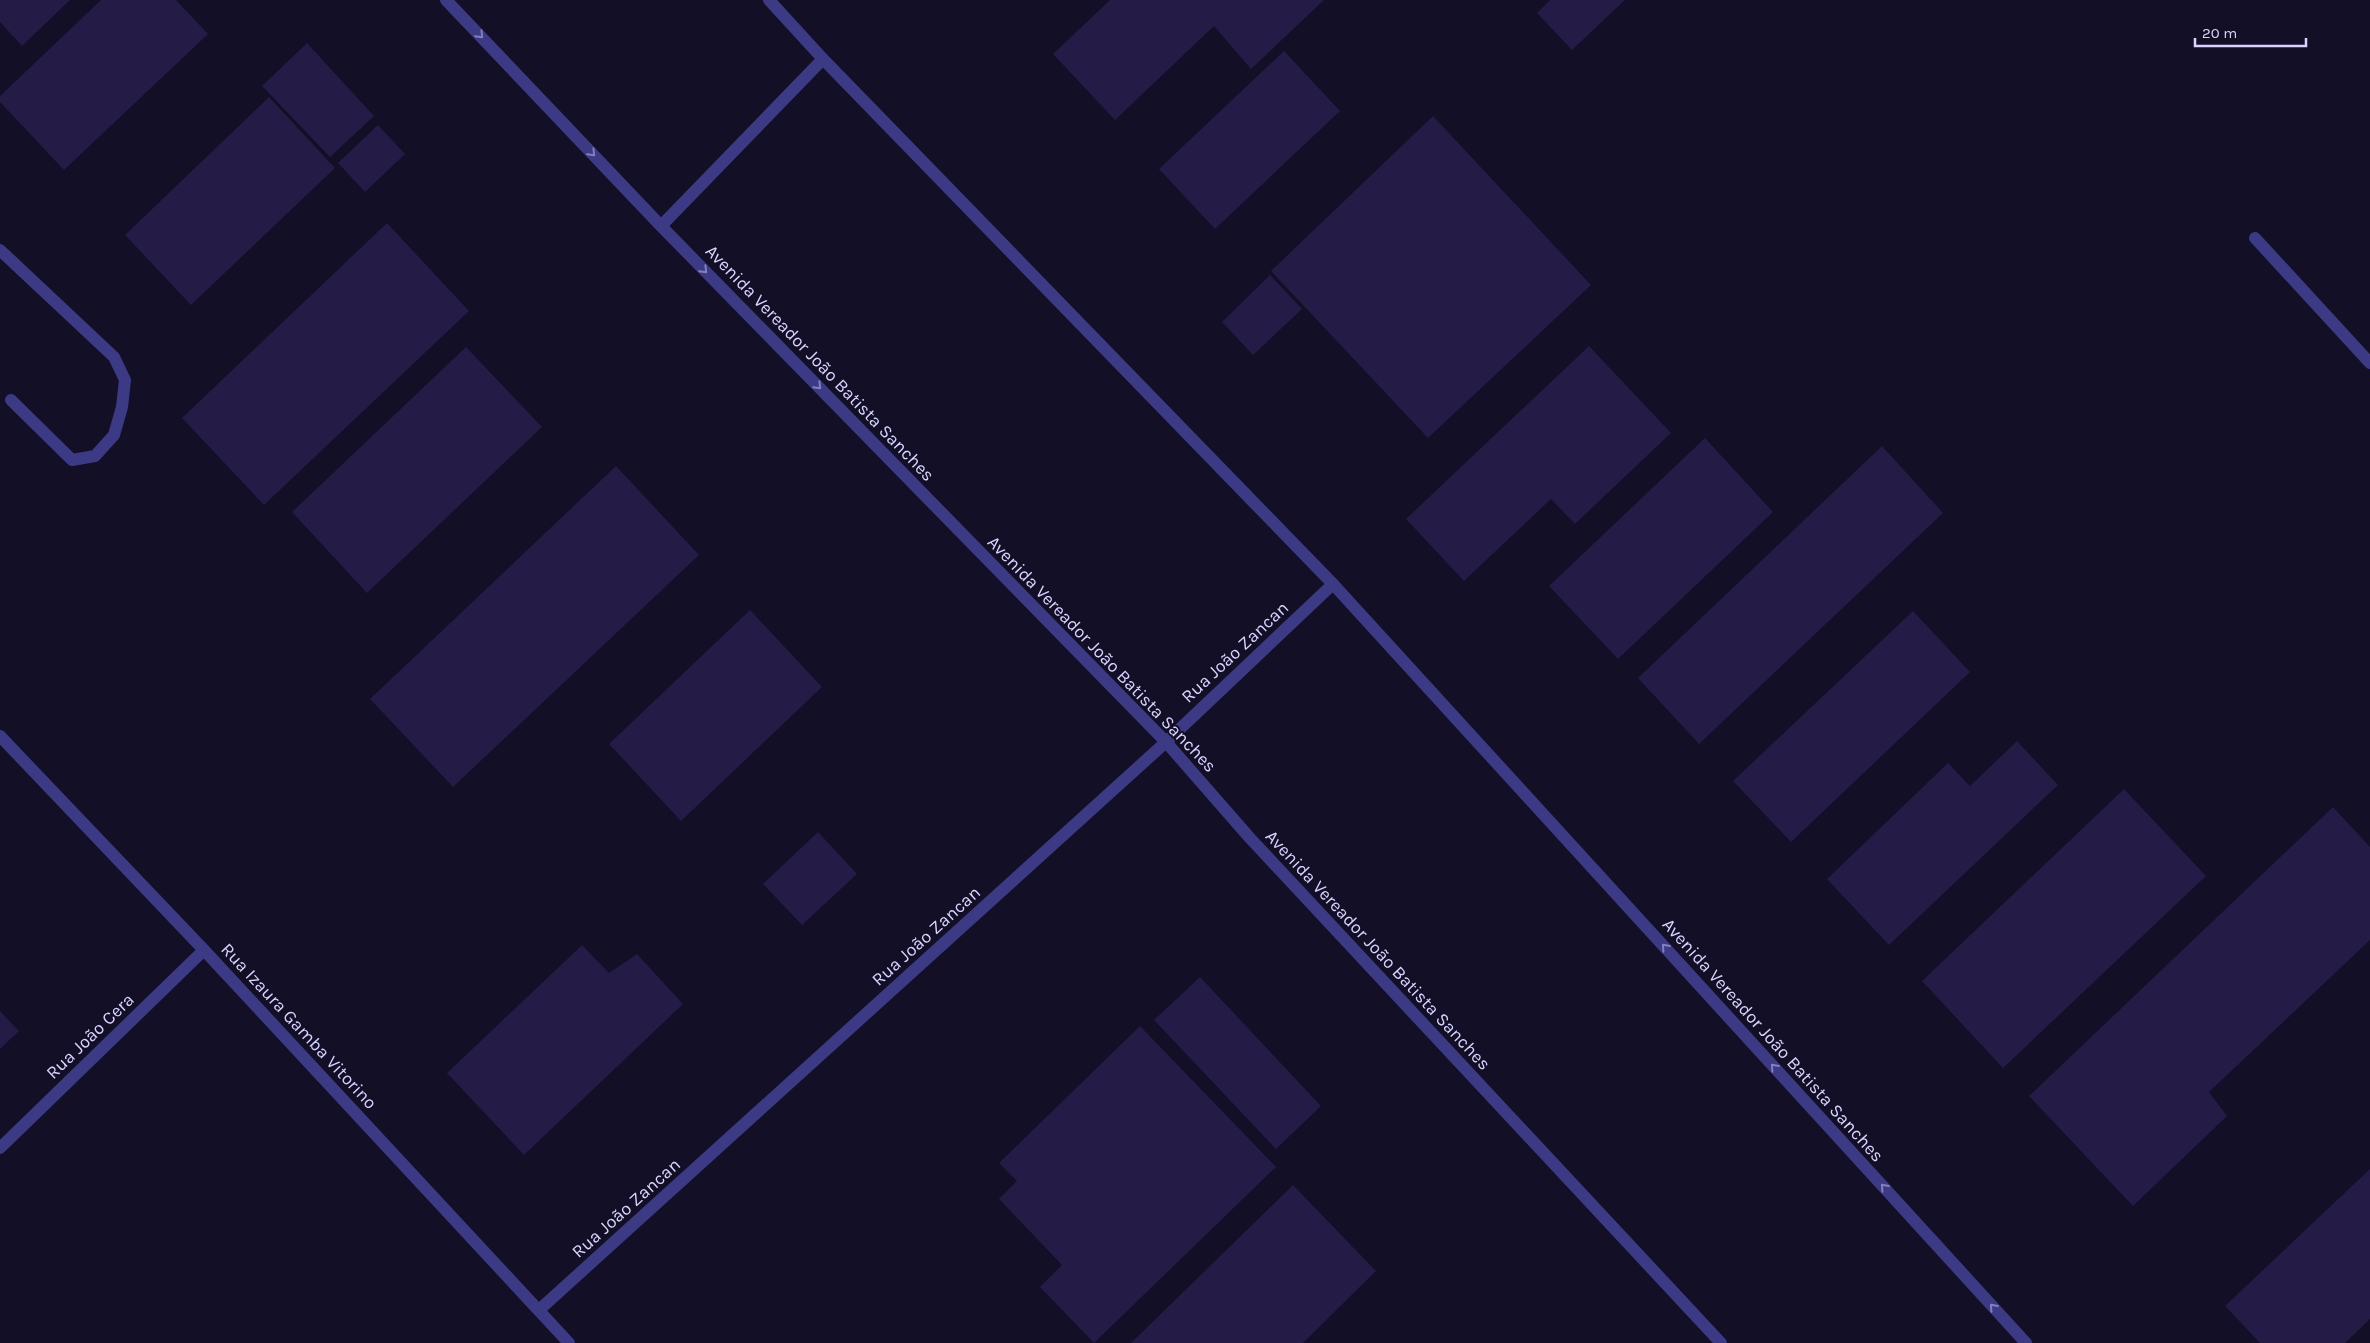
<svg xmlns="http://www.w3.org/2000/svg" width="2370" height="1343" viewBox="0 0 2370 1343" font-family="Karla,sans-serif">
  <rect width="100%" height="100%" fill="#130f26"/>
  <!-- building -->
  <path fill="#241b47" d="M0,0H70L22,46L0,22Z
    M101,0H176L208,34L64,170L0,102V96Z
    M1110,0H1324L1251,69L1214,26L1115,120L1053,54Z
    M1550,0H1625L1572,50L1537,13Z
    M307,43L374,116L330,157L262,86Z
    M1284,51L1340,111L1215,229L1159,169Z
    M269,97L335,168L191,305L125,235Z
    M1433,116L1591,285L1428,438L1271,271Z
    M378,125L405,154L365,192L338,163Z
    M387,223L469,311L264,505L182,418Z
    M1270,275L1302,309L1253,355L1222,322Z
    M1589,346L1671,433L1575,524L1551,499L1464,581L1406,519Z
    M466,347L542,427L367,593L292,512Z
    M1705,438L1773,512L1618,659L1549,586Z
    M1882,446L1943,513L1699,744L1638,678Z
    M616,466L699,555L453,787L370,699Z
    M750,610L822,687L681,821L609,744Z
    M1913,611L1970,672L1791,842L1733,781Z
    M2017,741L2058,785L1889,945L1827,879L1948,763L1970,786Z
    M2124,789L2206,876L2003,1068L1922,981Z
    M2333,807L2370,847V940L2209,1092L2227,1116L2133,1206L2029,1096Z
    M818,832L857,874L802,925L763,884Z
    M582,945L609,973L637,954L683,1004L524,1155L447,1073Z
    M1200,977L1321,1106L1276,1149L1154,1020Z
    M0,1011L19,1031L0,1049Z
    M1140,1026L1276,1167L1094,1343L1040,1287L1062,1265L999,1199L1017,1181L999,1163Z
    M2370,1169V1319L2345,1343H2260L2225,1306Z
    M1293,1185L1376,1271L1303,1343H1131Z"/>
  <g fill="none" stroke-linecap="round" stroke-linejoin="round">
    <!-- service -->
    <path stroke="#3d3a85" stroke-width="12" d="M2255,238L2370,363
      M0,250L114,357L125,380L122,407L114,435L95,456L72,460L11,400"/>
    <!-- minor -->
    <path stroke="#3d3a85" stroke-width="12" d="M0,736L204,950L569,1343
      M0,1148L204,950
      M539,1310L1166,742L1333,584"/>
    <!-- tertiary -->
    <path stroke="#3d3a85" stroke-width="12" d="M446,0L661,226L1166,742L1249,837L1721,1343
      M769,0L823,59L1333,584L2026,1343
      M661,226L823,59"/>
  </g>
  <!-- one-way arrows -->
  <defs><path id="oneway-chevron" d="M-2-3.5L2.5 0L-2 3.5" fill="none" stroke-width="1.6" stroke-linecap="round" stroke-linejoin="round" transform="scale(1.25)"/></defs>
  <g stroke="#837fbc">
    <use href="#oneway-chevron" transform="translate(480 35) rotate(46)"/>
    <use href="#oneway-chevron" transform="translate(592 153) rotate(46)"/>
    <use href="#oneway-chevron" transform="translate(704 270) rotate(46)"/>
    <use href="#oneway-chevron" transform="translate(818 386) rotate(46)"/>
    <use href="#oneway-chevron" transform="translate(1665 947) rotate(-132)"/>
    <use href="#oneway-chevron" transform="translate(1774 1067) rotate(-132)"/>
    <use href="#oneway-chevron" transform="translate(1884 1187) rotate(-132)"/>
    <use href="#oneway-chevron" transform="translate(1993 1307) rotate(-132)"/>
  </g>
  <g text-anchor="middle" stroke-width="4" stroke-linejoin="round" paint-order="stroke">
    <!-- street labels -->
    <g font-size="18" fill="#d9d4ff" stroke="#130f26">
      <text transform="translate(820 363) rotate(46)" y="6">Avenida Vereador João Batista Sanches</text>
      <text transform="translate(1235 652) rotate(-43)" y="6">Rua João Zancan</text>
      <text transform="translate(1102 654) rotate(46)" y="6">Avenida Vereador João Batista Sanches</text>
      <text transform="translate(926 936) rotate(-42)" y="6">Rua João Zancan</text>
      <text transform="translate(1378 950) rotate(47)" y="6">Avenida Vereador João Batista Sanches</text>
      <text transform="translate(299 1026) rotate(47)" y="6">Rua Izaura Gamba Vitorino</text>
      <text transform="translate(90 1036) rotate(-44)" y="6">Rua João Cera</text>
      <text transform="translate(1773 1040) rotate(48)" y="6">Avenida Vereador João Batista Sanches</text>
      <text transform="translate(626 1208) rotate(-42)" y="6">Rua João Zancan</text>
    </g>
  </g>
  <!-- scale -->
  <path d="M2195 38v8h111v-8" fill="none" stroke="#d9d4ff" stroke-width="2.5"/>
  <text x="2202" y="38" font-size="15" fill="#d9d4ff" stroke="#130f26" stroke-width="4" paint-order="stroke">20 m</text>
</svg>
